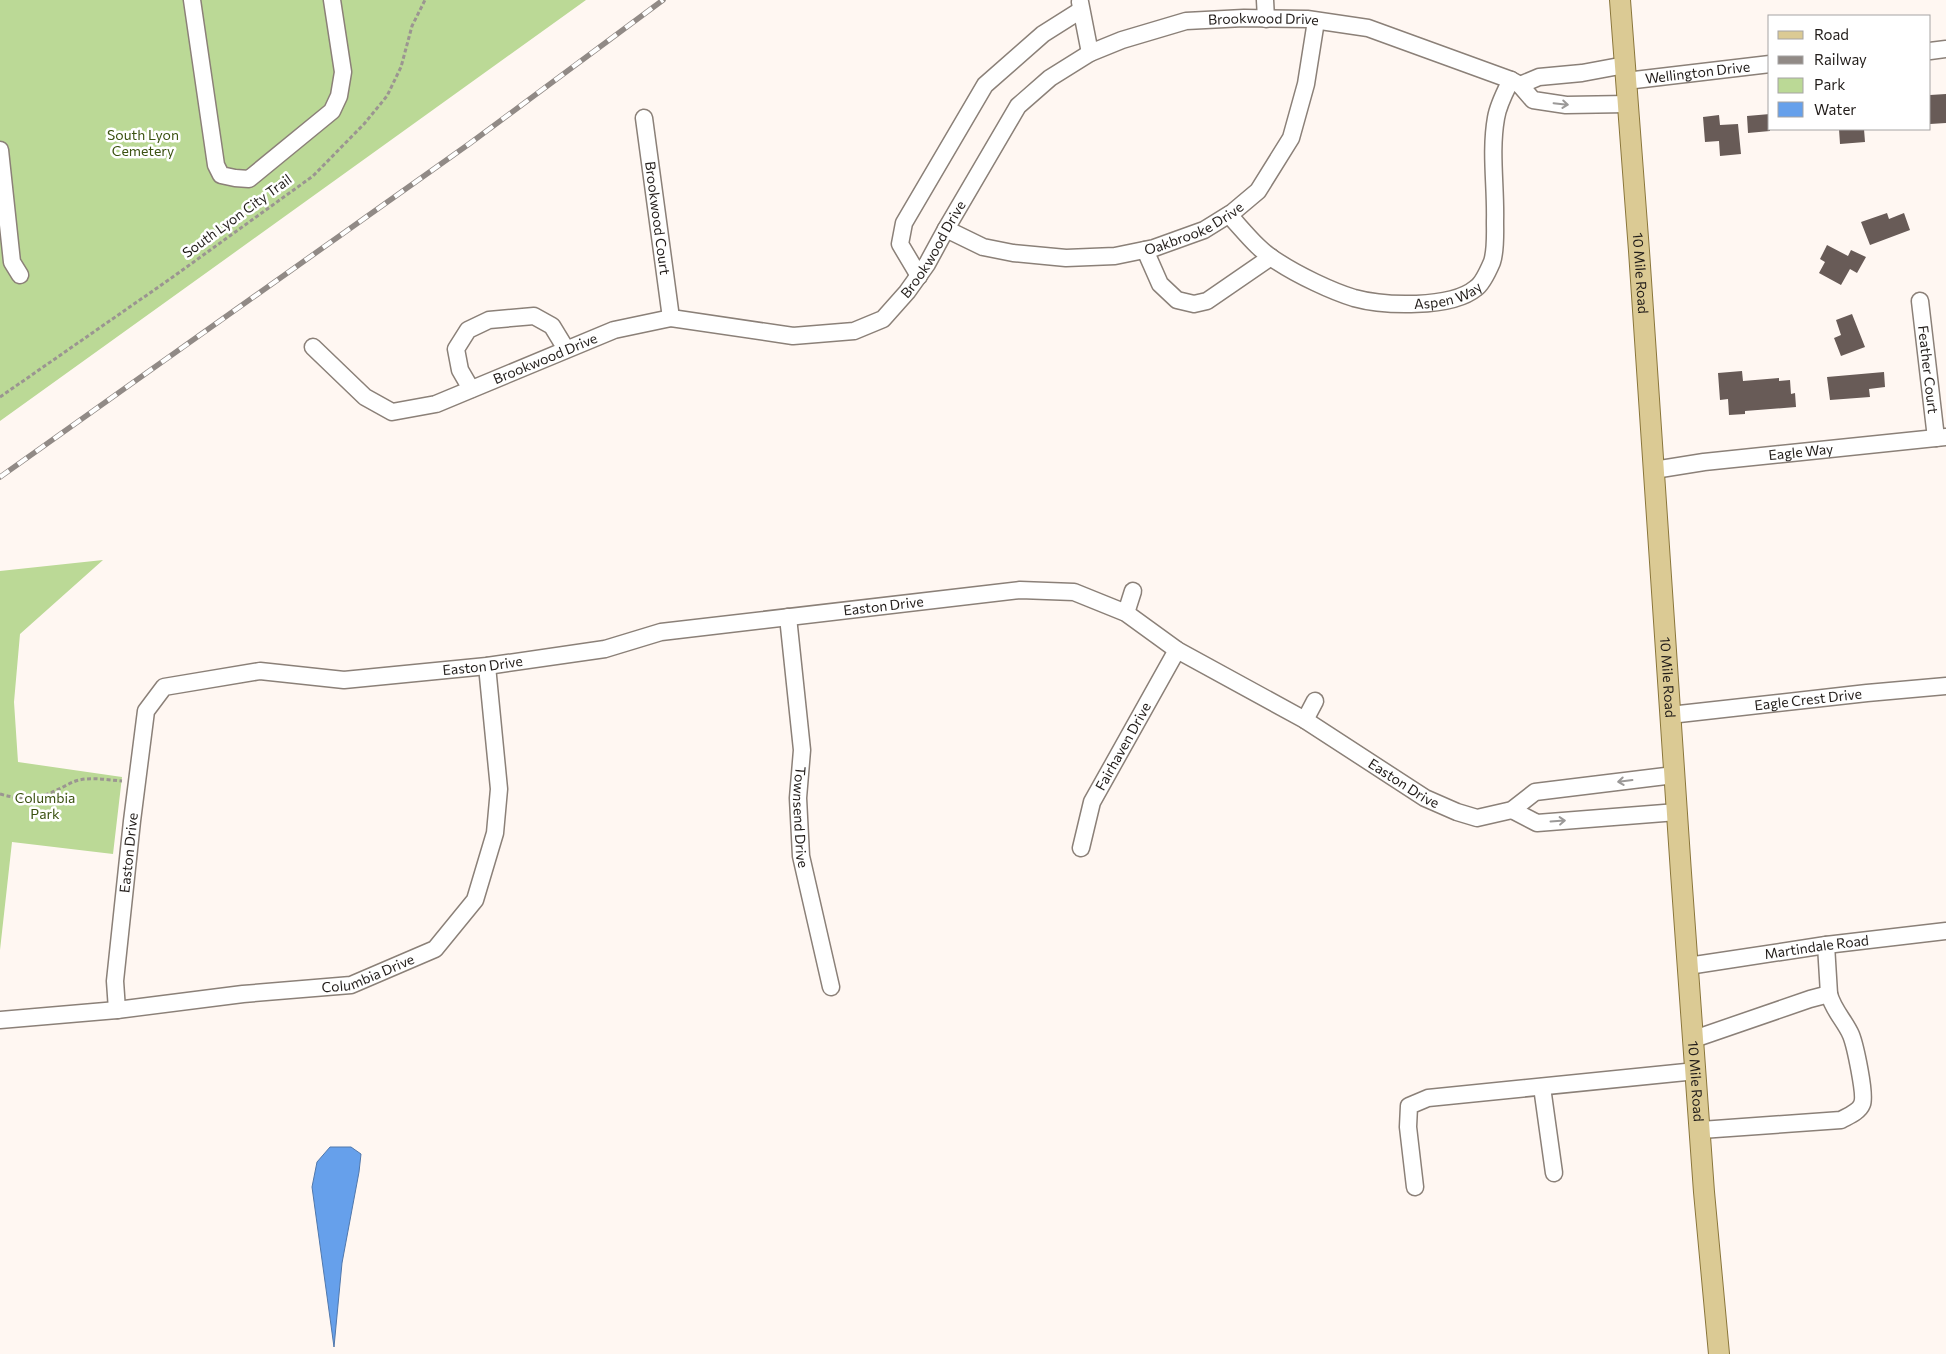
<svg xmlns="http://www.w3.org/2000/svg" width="1946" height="1354" viewBox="0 0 1946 1354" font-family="Commissioner,sans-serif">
  <rect width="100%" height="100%" fill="#fff7f2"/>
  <!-- green -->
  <path fill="#bbd996" d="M0,0H586L0,421Z
    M103,560L20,634L14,702L18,762L122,777L113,854L12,842L0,950V571Z"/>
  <!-- water -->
  <path fill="#66a0eb" stroke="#5178ac" d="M330,1147H351L361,1154L359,1172L342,1263L334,1347L312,1187L317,1162Z"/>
  <!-- building -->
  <path fill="#685b57" d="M1946,94V123L1930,124V95Z
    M1770,114V131L1748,133L1747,116Z
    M1719,115L1720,125L1738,124L1741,154L1720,156L1719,141L1705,142L1703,117Z
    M1839,129H1864L1865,142L1840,144Z
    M1887,213L1889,219L1904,213L1910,230L1870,245L1861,222Z
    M1827,245L1848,256L1851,250L1866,257L1857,273L1850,269L1841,285L1819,273L1825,262L1820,259Z
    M1852,314L1865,347L1841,356L1834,338L1841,335L1836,320Z
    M1742,371L1743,381L1779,378V381L1790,380L1791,394L1795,393L1796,407L1745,411V414L1729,415L1728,399L1720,400L1718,373Z
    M1884,372L1885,387L1869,389L1870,397L1830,400L1827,377Z"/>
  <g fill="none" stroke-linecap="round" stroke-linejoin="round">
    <defs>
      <g id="minor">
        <path d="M192,0L216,165L221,175L235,178L249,179L332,111L339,96L343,72L332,0"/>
        <path d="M1265,0L1266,19"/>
        <path d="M1080,2L1090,53"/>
        <path d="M1930,51L1946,49"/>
        <path id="s1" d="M1626,81L1770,64"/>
        <path d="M1520,85L1539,77L1582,73L1625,65"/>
        <path id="s2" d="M644,118L671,318"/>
        <path d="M0,150L12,262L20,275"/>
        <path id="s3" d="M1229,215C1244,231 1259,251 1278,262C1298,275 1331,291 1354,298C1383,306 1451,309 1476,288C1482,284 1489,269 1492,262C1496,250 1495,234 1495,221C1496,187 1490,152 1496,118C1498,105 1505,92 1511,80"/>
        <path id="s4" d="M946,229L983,247L1013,253L1066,258L1115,256L1154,248L1204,230L1233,212L1258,191L1291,138L1306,84L1316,21"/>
        <path d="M1145,250L1160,284L1177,300L1194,304L1207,301L1271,257"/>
        <path d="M919,276L900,244L904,223L985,85L1043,34L1081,10"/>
        <path id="s5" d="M1920,301L1936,438"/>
        <path id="s6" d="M313,347L365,397L392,412L436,404L614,330L671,318L793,336L854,331L883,319L907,292L927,264L946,229L1018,106L1050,78L1090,53L1122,40L1186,21L1244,18L1307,19L1368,28L1511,80L1520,85L1533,100L1566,105L1628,104"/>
        <path d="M471,389L460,370L456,349L468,330L489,320L534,316L552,326L566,349"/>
        <path id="s7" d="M1654,470L1704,462L1946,437"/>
        <path d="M1126,613L1133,591"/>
        <path id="s8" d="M788,617L802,750L798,798L801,856L831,987"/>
        <path id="s9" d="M1670,715L1867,693L1946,686"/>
        <path d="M1305,720L1315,701"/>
        <path d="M1512,810L1537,823L1677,812"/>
        <path id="s10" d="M1081,848L1092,802L1177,650"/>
        <path id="s11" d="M1688,966L1826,945L1946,931"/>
        <path id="s12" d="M117,1010L115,981L132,821L146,711L164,687L260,671L344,680L487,666L605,649L661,632L1020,590L1074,592L1126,613L1177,650L1305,720L1425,798L1457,812L1477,818L1512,810L1535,792L1674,775"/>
        <path id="s13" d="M0,1020L117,1010L243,994L351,985L435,949L475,900L495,833L499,789L487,666"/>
        <path d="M1694,1039L1810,999L1829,994"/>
        <path d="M1542,1087L1554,1173"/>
        <path d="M1701,1130L1841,1120C1848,1116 1859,1112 1862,1104C1866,1095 1855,1045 1851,1035C1845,1021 1833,1010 1829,994L1826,945"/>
        <path d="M1415,1187L1408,1127L1409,1106L1428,1098L1696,1071"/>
      </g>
      <g id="major">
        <path id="s14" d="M1620,0L1639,251L1681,873L1704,1192L1719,1354"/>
      </g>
    </defs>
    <!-- minor casing -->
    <use href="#minor" stroke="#8b8078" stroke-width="19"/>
    <!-- major casing -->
    <use href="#major" stroke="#8a763b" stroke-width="22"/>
    <!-- path -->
    <path stroke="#9b9591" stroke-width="3" stroke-dasharray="4 2.5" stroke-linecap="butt" d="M0,397L170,279L313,176L364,124L387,96L401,67L412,26L425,0
      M0,794C21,800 37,800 57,790C64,787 71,782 79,780C93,777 108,780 122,781"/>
    <!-- minor -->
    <use href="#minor" stroke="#fff" stroke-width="16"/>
    <!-- major -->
    <use href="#major" stroke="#dbca94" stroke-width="20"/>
    <defs>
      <path id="rail" d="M0,477L469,144L663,0"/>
    </defs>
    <!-- rail casing -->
    <use href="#rail" stroke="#918a86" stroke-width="5.5"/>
    <!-- rail -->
    <use href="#rail" stroke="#fff" stroke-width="4" stroke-dasharray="11" stroke-linecap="butt"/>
  </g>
  <!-- one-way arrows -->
  <defs><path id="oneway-shaft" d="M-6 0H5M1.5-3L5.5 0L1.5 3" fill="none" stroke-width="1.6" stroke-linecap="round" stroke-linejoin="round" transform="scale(1.25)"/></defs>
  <g stroke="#9b9998">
    <use href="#oneway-shaft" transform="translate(1561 104) rotate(6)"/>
    <use href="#oneway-shaft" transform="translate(1625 781) rotate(173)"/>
    <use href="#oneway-shaft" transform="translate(1558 821) rotate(-4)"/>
  </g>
  <g text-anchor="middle" stroke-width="5" stroke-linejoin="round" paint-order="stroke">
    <!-- street labels -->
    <g font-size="14" fill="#211c19" stroke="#fff">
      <text dy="5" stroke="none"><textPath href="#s6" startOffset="1136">Brookwood Drive</textPath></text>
      <text dy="5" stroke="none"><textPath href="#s1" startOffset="72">Wellington Drive</textPath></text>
      <text transform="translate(237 216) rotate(-36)" y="5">South Lyon City Trail</text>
      <text dy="5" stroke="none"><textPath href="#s2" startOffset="101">Brookwood Court</textPath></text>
      <text dy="5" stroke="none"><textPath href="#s4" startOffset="258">Oakbrooke Drive</textPath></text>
      <text dy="5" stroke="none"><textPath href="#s6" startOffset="701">Brookwood Drive</textPath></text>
      <text dy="5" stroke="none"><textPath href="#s14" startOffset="274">10 Mile Road</textPath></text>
      <text dy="5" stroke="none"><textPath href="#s3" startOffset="248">Aspen Way</textPath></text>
      <text dy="5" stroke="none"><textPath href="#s6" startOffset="266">Brookwood Drive</textPath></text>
      <text dy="5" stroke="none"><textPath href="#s5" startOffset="69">Feather Court</textPath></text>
      <text dy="5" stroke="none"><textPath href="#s7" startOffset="148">Eagle Way</textPath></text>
      <text dy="5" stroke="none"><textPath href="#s12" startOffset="1058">Easton Drive</textPath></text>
      <text dy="5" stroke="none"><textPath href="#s12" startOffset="652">Easton Drive</textPath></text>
      <text dy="5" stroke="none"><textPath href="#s14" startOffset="679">10 Mile Road</textPath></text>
      <text dy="5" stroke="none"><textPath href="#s9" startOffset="139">Eagle Crest Drive</textPath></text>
      <text dy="5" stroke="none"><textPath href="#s10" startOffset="111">Fairhaven Drive</textPath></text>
      <text dy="5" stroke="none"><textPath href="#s12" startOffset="1632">Easton Drive</textPath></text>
      <text dy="5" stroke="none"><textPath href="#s8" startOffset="201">Townsend Drive</textPath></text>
      <text dy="5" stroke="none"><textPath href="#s12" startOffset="158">Easton Drive</textPath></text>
      <text dy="5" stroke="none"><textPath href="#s11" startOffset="130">Martindale Road</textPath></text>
      <text dy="5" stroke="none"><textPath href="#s13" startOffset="372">Columbia Drive</textPath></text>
      <text dy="5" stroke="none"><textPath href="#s14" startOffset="1084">10 Mile Road</textPath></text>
    </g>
    <!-- park labels -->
    <g font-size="14" fill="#3a5110" stroke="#fff">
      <text x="143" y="140">South Lyon<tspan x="143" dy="16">Cemetery</tspan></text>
      <text x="45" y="803">Columbia<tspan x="45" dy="16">Park</tspan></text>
    </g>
  </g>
  <!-- legend -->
  <rect x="1768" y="15" width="162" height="115" fill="#ffffff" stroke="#a6a4a3"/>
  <rect x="1778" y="31" width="25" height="8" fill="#dbca94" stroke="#a6a4a3"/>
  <text x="1814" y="40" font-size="15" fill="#211c19">Road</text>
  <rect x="1778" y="56" width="25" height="8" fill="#918a86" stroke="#a6a4a3"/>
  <text x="1814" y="65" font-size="15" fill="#211c19">Railway</text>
  <rect x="1778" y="78" width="25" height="15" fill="#bbd996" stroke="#a6a4a3"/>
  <text x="1814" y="90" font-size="15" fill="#211c19">Park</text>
  <rect x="1778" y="102" width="25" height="15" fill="#66a0eb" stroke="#a6a4a3"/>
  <text x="1814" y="115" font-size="15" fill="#211c19">Water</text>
</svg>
